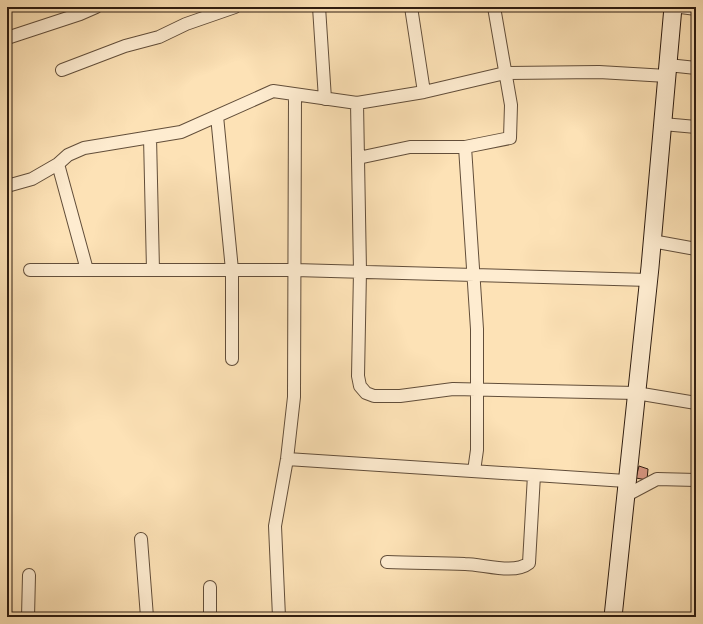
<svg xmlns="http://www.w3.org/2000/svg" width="703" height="624" viewBox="0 0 703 624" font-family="'Gentium Book Plus',serif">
  <rect width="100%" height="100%" fill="#fde2b6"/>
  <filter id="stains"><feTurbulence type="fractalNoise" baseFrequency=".005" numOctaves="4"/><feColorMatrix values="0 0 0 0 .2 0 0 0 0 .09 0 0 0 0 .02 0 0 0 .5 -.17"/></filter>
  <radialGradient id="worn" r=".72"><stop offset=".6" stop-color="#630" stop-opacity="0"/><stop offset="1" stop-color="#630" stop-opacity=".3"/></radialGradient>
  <!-- building -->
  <path fill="#db9a86" stroke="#2e1c10" d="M639,466L648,469L647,480L636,478Z"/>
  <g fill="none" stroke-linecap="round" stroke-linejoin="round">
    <defs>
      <path id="street" d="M319,7L325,99
        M411,7L424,92
        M681,7L696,9
        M7,38L80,14L96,7
        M668,65L696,68
        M62,70L125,46L159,37L186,24L235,7
        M357,103L360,271L358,376L360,386L366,393L374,396H400L453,389L636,393L696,403
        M217,116L232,270V359
        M663,124L696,127
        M150,137L153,270
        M465,147L477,329V450L474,471
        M358,158L410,147H465L510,138L511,105L494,7
        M7,186L32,179L58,164L68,155L84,148L181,132L273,91L357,103L424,92L505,73L599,72L667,76
        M652,241L696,249
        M30,270H87L58,164
        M87,270H295L649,280
        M287,459L626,481
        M625,496L657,479L696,480
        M141,539L147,617
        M387,562C413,563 439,563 465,564C483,564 514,575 529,563L534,475
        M210,587V617
        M28,617L29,575
        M279,617L275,526L287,459L294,397L295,95"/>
      <path id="secondary" d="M613,617L650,267L673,7"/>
    </defs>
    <!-- street casing -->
    <use href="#street" stroke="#624e3a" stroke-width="14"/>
    <!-- secondary casing -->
    <use href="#secondary" stroke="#2e1c10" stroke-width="19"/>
    <!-- street -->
    <use href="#street" stroke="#feecd0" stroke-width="12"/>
    <!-- secondary -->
    <use href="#secondary" stroke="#feecd0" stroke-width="17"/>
  </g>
  <!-- margin -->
  <rect width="703" height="624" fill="none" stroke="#fde2b6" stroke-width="24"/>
  <rect x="8" y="8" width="687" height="608" fill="none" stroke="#2e1c10" stroke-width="2"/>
  <rect x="12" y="12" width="679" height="600" fill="none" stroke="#2e1c10"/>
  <rect width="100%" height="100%" filter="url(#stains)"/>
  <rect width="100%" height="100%" fill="url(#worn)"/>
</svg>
